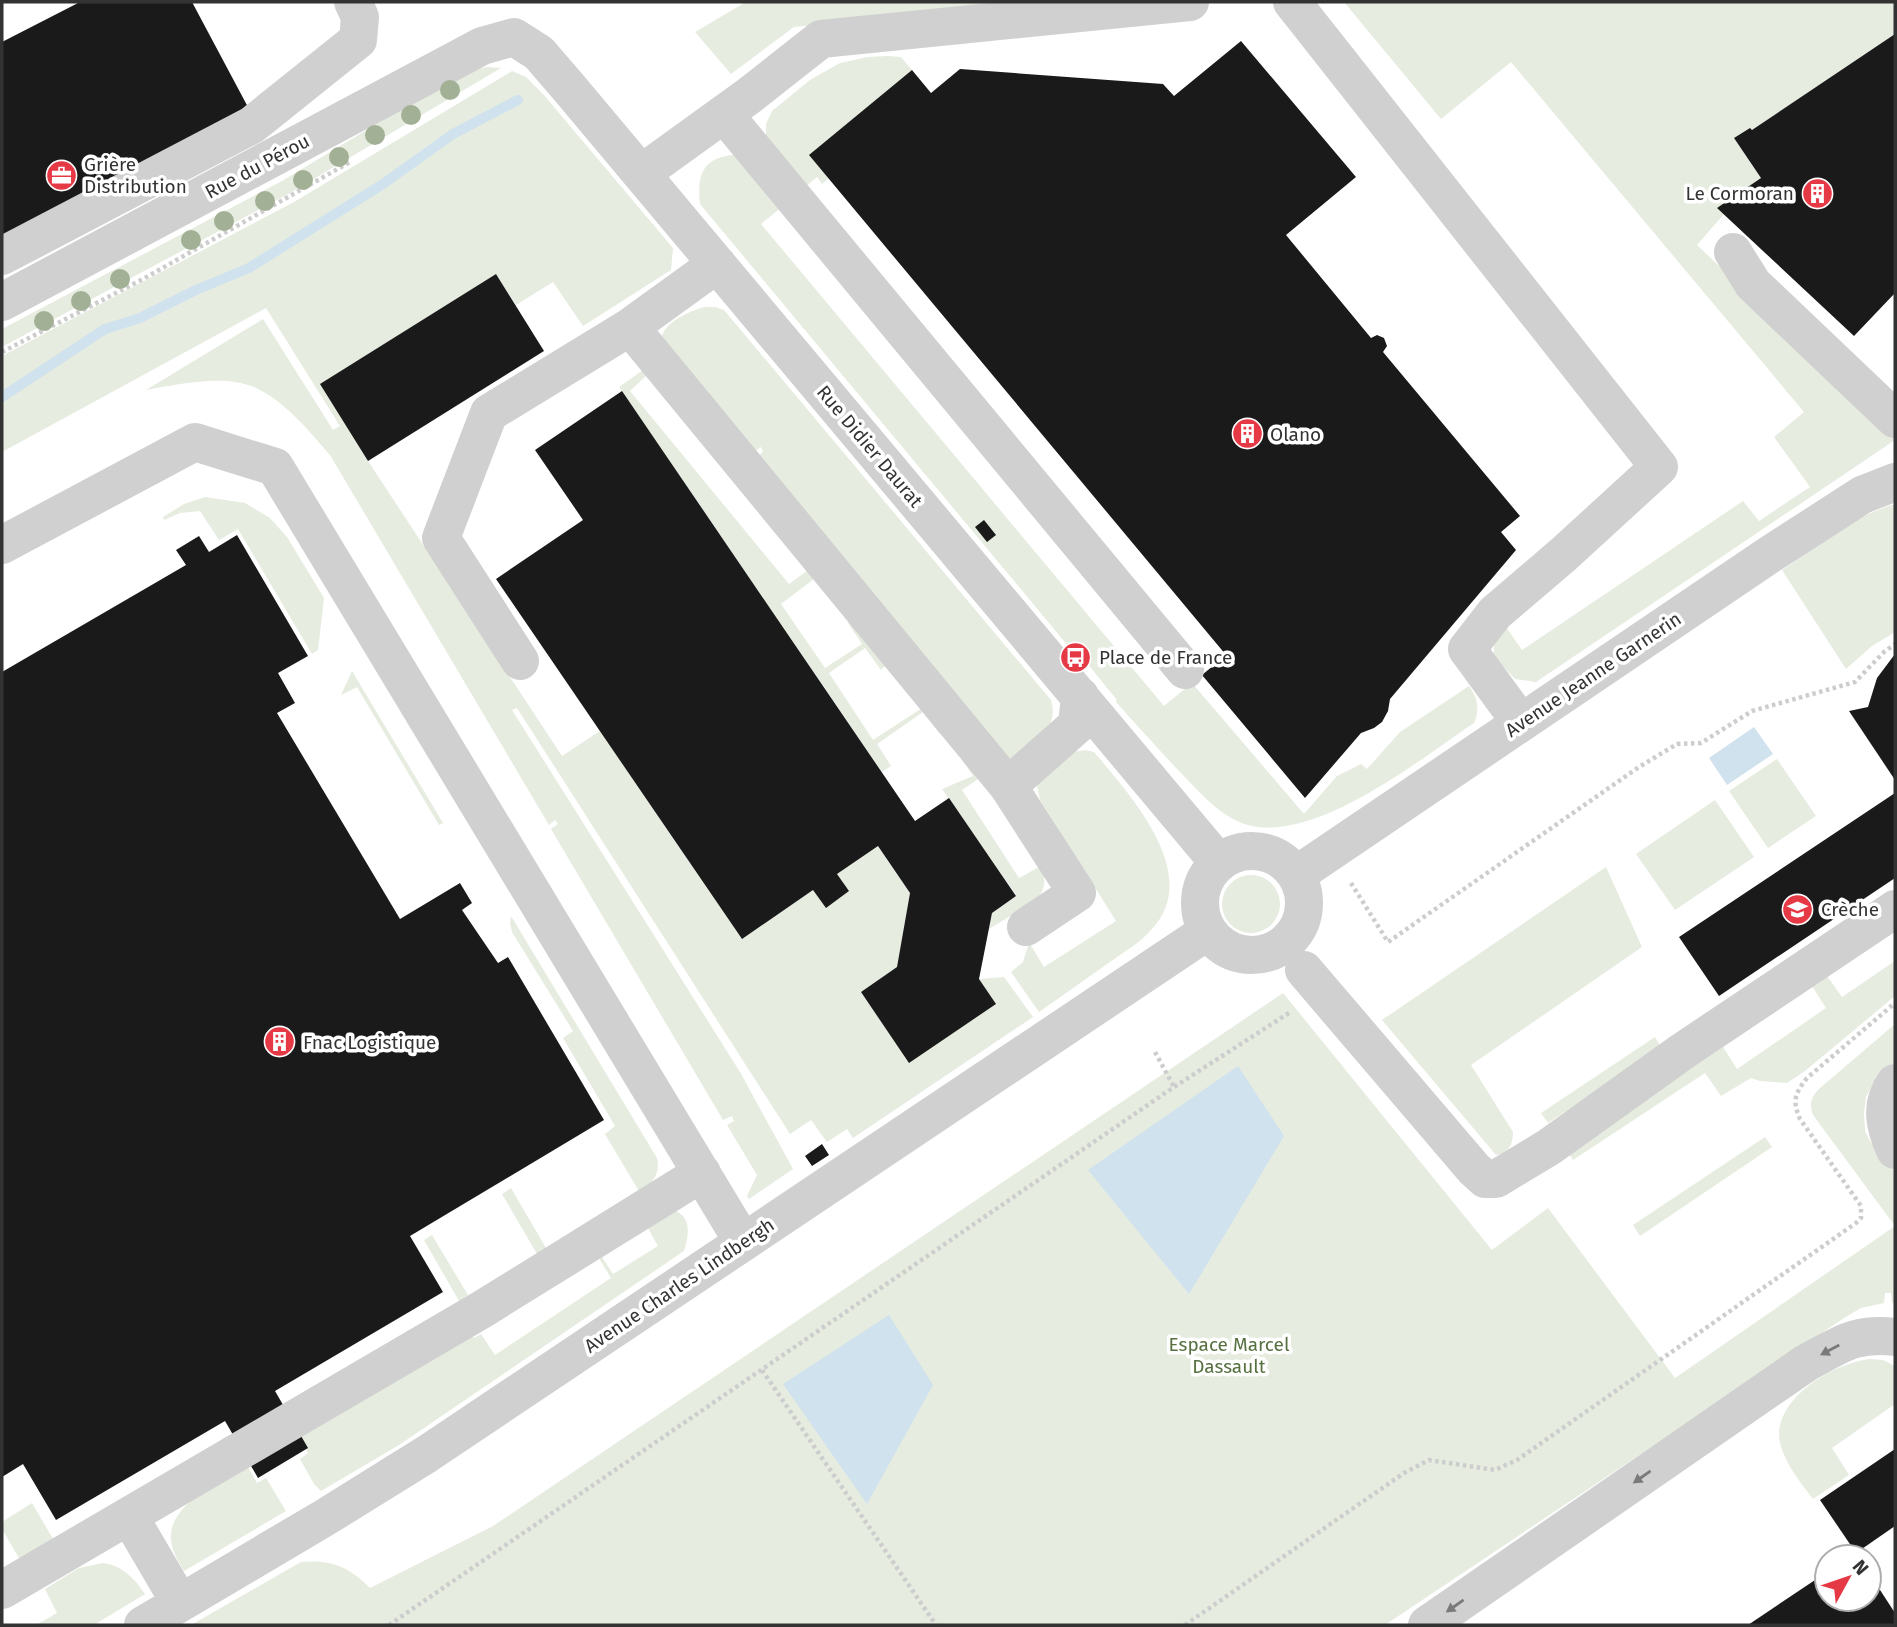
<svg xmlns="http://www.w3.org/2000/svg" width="1897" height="1627" viewBox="0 0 1897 1627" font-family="'Fira Sans',sans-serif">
  <rect width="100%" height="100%" fill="#fff"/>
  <!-- green -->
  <path fill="#e6ecdf" d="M746,2H1046L794,27L731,74L695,32Z
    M1344,2H1895V34L1752,130L1750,128L1734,138L1761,178L1718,208L1724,214L1697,245L1895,433V440L1536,682L1515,679L1494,657V645L1506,627L1522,650L1743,501L1759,521L1810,487L1774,437L1804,412L1511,62L1441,119Z
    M887,56L901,57L912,70L829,178L822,184L817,177L804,188L766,137V124L772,111L810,80L840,63L868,57Z
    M487,67L501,68L290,193L2,347V329L282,181L463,72Z
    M512,71L526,77L543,94L673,248L671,270L583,326L553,282L516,305L496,274L321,384L368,461L562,756L600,731L741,938L813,890L826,907L849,891L837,874L878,846L910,893L897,967L861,992L909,1062L995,1005L979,979L1004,977L1033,1017L853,1138L847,1129L827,1142L811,1120L790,1134L517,708L512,710L740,1072L793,1169L749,1199L747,1196L757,1175L727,1125L734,1121L732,1116L723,1120L551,829L558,824L555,820L549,825L330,455C309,431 284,400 254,387C223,374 178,384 146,390L263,319L333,430L340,426L266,308L2,452V356L294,202Z
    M733,155L741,158L783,206L761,224L1164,706L1192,683L1304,814L1337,776L1361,764L1367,769L1400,732L1469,686C1478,699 1480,709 1474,723C1420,759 1305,853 1237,821C1214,810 1195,787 1177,769C1157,747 1136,725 1116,702L1117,700L1077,651L1074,653L700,204C697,176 702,158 733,155Z
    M704,307H715L724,310L1051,700C1060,731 1033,742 1012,759L1006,757L756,458L763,452L761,447L752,453L661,338C666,321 688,312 704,307Z
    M643,370L647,375L630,391L789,584L811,568L818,576L781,604L825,668L862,644L848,623L849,622L886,665L881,670L865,648L829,673L873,740L922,708L942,731L940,734L923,712L877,744L891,766L882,772L619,387Z
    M205,497L245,503L270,518L287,537L324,598L318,650L312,654L238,529L219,540L200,511L180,513L164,520L163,517L184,504Z
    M1895,504V632L1872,646L1846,669L1782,570C1818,546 1853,516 1895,504Z
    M352,671L443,823L439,825L357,687L341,695Z
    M1085,750L1094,752C1130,795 1203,874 1152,929C1140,943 1124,952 1110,962C1086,979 1063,995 1039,1012L1011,972L1023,962L1028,946L1030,944L1044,967L1116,921L1040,800L1036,782L1073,752Z
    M958,754L984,775L962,790L1019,878L1041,866C1046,880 1046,890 1035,901L989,929L992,913L1016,895L942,789L973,776Z
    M1777,759L1816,816L1768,848L1729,791Z
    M1715,800L1754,857L1675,910L1636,854Z
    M1606,867L1642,947L1471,1065L1513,1132C1513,1144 1509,1153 1496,1155L1382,1020Z
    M1222 904a29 29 0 1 1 58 0a29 29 0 1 1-58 0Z
    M511,916L657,1158C661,1174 652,1183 640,1193L605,1134L615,1126L563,1038L573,1031L512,932L510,923Z
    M1895,961V996L1805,1071L1787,1083L1760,1081L1751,1078L1721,1096L1705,1073L1573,1160L1566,1150L1723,1047L1737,1069L1826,1008L1812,986L1827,976L1842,997Z
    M1283,993L1492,1250L1548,1208L1675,1378L1895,1226L1813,1115C1809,1103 1811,1097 1820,1088L1895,1024V1065L1873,1083L1866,1097L1864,1113L1865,1131L1870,1141L1895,1172V1304L1892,1303L1891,1293H1885L1884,1303L1861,1308L1844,1318L1385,1625H191L301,1562C331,1559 350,1567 370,1588L493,1526Z
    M1655,1037L1662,1048L1548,1123L1541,1113Z
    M1765,1137L1772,1147L1640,1236L1633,1225Z
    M511,1188L546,1248L537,1254L502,1194Z
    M674,1210C692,1217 689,1235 684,1251L399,1445L321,1491L314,1484L300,1459L308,1453L297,1434L469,1332L474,1338L481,1334L495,1355L611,1278L595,1252L598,1251L613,1274L658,1246L645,1223Z
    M432,1235L468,1295L459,1301L424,1240Z
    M1871,1359L1883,1360L1895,1366V1404L1832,1448L1849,1475L1813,1499C1801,1483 1785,1464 1780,1443C1771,1400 1834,1362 1871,1359Z
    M246,1463L257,1483L266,1478L286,1511L184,1571C178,1561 172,1551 171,1540C167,1506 222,1479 246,1463Z
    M32,1503L53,1539L20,1560L2,1529V1522Z
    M103,1563C123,1566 134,1578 145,1594L94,1625H36L57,1613L45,1589L79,1568Z"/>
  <!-- water -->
  <path fill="#cfe2ee" d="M1754,727L1773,754L1727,785L1709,758Z
    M1238,1066L1284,1136L1189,1294L1088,1170Z
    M889,1315L933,1385L867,1504L783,1384Z"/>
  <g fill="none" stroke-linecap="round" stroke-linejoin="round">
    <!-- stream -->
    <path stroke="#cfe2ee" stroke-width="10" d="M2,397L105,329L140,318L196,290L249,268L383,184L453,134L518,100"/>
  </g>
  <!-- building -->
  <path fill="#1a1a1a" d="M80,2H192L249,109L2,237V42Z
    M1895,34V293L1854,336L1717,208L1761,178L1734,138L1750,128L1752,130Z
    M1241,41L1356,177L1286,235L1371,338L1377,335L1384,338L1387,346L1383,352L1520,516L1501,532L1516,550L1390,699L1388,711L1382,722L1374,728L1361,733L1305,798L1202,675L1226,655L809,155L912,70L931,93L960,69L1163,84L1174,96Z
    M496,274L544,351L368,461L320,384Z
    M622,391L915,821L949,798L1016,896L992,913L979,979L996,1004L909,1063L861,992L897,967L910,893L878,846L837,874L849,891L826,908L813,890L742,939L496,579L583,520L535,450Z
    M984,520L996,535L987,542L975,527Z
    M237,535L308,656L278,673L295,703L277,713L400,919L460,883L472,903L462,910L498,963L508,957L604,1120L410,1236L443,1292L275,1391L308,1448L258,1478L225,1421L56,1520L23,1464L2,1477V672L186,565L176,550L199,536L209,552Z
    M1895,654V780L1849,711L1868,707L1877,678Z
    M1895,793V878L1719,996L1679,937Z
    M822,1144L829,1155L812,1166L805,1156Z
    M1895,1449V1526L1856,1553L1820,1500Z
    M1827,1572V1599H1869V1573L1895,1613V1625H1748Z"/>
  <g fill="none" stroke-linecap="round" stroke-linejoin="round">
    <!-- path -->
    <path stroke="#cdcdcd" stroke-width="4.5" stroke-dasharray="3.5 3.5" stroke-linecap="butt" d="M2,352L143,279L350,162
      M1351,883L1388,942L1639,767L1677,744L1701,743L1752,711L1855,682L1884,652L1895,644
      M1155,1052L1174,1087
      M762,1370L936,1625
      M389,1625L1174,1087L1292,1011
      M1185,1625L1404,1473L1429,1460L1495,1470L1517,1460L1856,1223L1861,1218V1206L1800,1119C1792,1101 1795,1093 1807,1078L1895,1003"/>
    <!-- minor -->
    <path stroke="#d0d0d0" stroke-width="38" d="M1292,2L1659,467L1564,554L1495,613L1467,649L1521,723
      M724,114L1185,670
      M642,173L750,95L821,39L1190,2
      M1733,252L1753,284L1895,419
      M2,256L252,125L358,40L360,17L353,2
      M2,302L482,46L514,37L539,53L570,89L1219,863
      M630,327L1008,786L1077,893L1026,927
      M2,545L195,442L275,467L743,1242
      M520,661L441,538L489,413L630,327L717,264
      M1008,786L1077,725L1080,696
      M1200 903a52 52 0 1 1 104 0a52 52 0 1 1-104 0Z
      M1296,875L1769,555L1862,495L1895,482
      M1304,970L1474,1169L1485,1179H1496L1549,1147L1683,1051L1895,909
      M1895,1083C1879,1105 1885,1128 1895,1150
      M129,1516L180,1603
      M2,1590L481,1310L702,1173
      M143,1625L324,1518L427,1454L1208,931
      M1427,1625L1806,1363C1840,1345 1855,1332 1895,1337"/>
  </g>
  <!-- trees -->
  <g fill="#a2b095">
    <circle cx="450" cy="90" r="10"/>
    <circle cx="411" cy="115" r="10"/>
    <circle cx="375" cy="135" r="10"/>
    <circle cx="339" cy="157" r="10"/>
    <circle cx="303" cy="180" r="10"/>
    <circle cx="265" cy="201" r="10"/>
    <circle cx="224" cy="221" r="10"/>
    <circle cx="191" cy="240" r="10"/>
    <circle cx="120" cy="279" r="10"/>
    <circle cx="81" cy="301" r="10"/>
    <circle cx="44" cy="321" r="10"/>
  </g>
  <!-- one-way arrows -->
  <defs><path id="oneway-solid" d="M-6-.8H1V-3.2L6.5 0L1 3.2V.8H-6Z" transform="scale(1.75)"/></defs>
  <g fill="#7a7a7a">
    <use href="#oneway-solid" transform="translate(1830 1350) rotate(152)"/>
    <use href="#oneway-solid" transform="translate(1642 1477) rotate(145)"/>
    <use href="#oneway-solid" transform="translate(1455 1606) rotate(145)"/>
  </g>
  <!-- icons -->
  <defs>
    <symbol id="office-disc" viewBox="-11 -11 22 22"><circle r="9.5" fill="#e63946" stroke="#fff"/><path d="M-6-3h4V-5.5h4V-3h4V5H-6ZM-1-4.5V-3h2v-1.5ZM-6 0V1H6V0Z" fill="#fff"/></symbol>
    <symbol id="building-disc" viewBox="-11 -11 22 22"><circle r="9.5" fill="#e63946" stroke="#fff"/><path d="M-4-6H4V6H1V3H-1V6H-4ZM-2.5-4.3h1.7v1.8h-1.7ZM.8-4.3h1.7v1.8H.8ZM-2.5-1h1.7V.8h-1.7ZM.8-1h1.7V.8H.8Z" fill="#fff"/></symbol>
    <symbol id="bus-disc" viewBox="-11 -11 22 22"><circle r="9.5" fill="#e63946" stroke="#fff"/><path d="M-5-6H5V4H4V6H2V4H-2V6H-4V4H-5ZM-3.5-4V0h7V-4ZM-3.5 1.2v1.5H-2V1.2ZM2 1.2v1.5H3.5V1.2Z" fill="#fff"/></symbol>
    <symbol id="school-disc" viewBox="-11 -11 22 22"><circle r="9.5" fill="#e63946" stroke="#fff"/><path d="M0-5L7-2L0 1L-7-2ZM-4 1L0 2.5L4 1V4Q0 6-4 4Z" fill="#fff"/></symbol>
  </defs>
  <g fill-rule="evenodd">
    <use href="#office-disc" x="44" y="158" width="35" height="35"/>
    <use href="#building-disc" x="1800" y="176" width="35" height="35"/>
    <use href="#building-disc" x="1230" y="416" width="35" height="35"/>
    <use href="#bus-disc" x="1058" y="640" width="35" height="35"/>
    <use href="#school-disc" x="1780" y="892" width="35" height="35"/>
    <use href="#building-disc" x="262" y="1024" width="35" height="35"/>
  </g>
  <g text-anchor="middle" stroke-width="7" stroke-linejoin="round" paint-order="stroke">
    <!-- poi labels -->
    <g font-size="19" fill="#333" stroke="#fff" text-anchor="start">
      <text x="84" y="171">Grière<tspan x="84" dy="22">Distribution</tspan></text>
      <text x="1794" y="200" text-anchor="end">Le Cormoran</text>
      <text x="1270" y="441">Olano</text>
      <text x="1099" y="664">Place de France</text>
      <text x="1821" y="916">Crèche</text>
      <text x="303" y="1049">Fnac Logistique</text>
    </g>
    <!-- street labels -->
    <g font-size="19" fill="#333" stroke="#fff">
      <text transform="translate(257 166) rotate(-28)" y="7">Rue du Pérou</text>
      <text transform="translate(870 446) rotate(50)" y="7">Rue Didier Daurat</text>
      <text transform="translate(1593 674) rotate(-34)" y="7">Avenue Jeanne Garnerin</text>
      <text transform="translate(679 1285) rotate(-34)" y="7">Avenue Charles Lindbergh</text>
    </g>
    <!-- park labels -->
    <g font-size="19" fill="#56703f" stroke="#fff">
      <text x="1229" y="1351">Espace Marcel<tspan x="1229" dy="22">Dassault</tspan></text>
    </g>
  </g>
  <!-- border -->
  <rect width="1897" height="1627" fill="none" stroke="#333333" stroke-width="7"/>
  <!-- north arrow -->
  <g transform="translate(1848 1578) rotate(50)"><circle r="33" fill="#ffffff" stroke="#adadad" stroke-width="2"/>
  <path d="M0-5L12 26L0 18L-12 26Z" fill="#e63946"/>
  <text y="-10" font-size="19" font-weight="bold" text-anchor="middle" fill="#333333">N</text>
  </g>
</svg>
